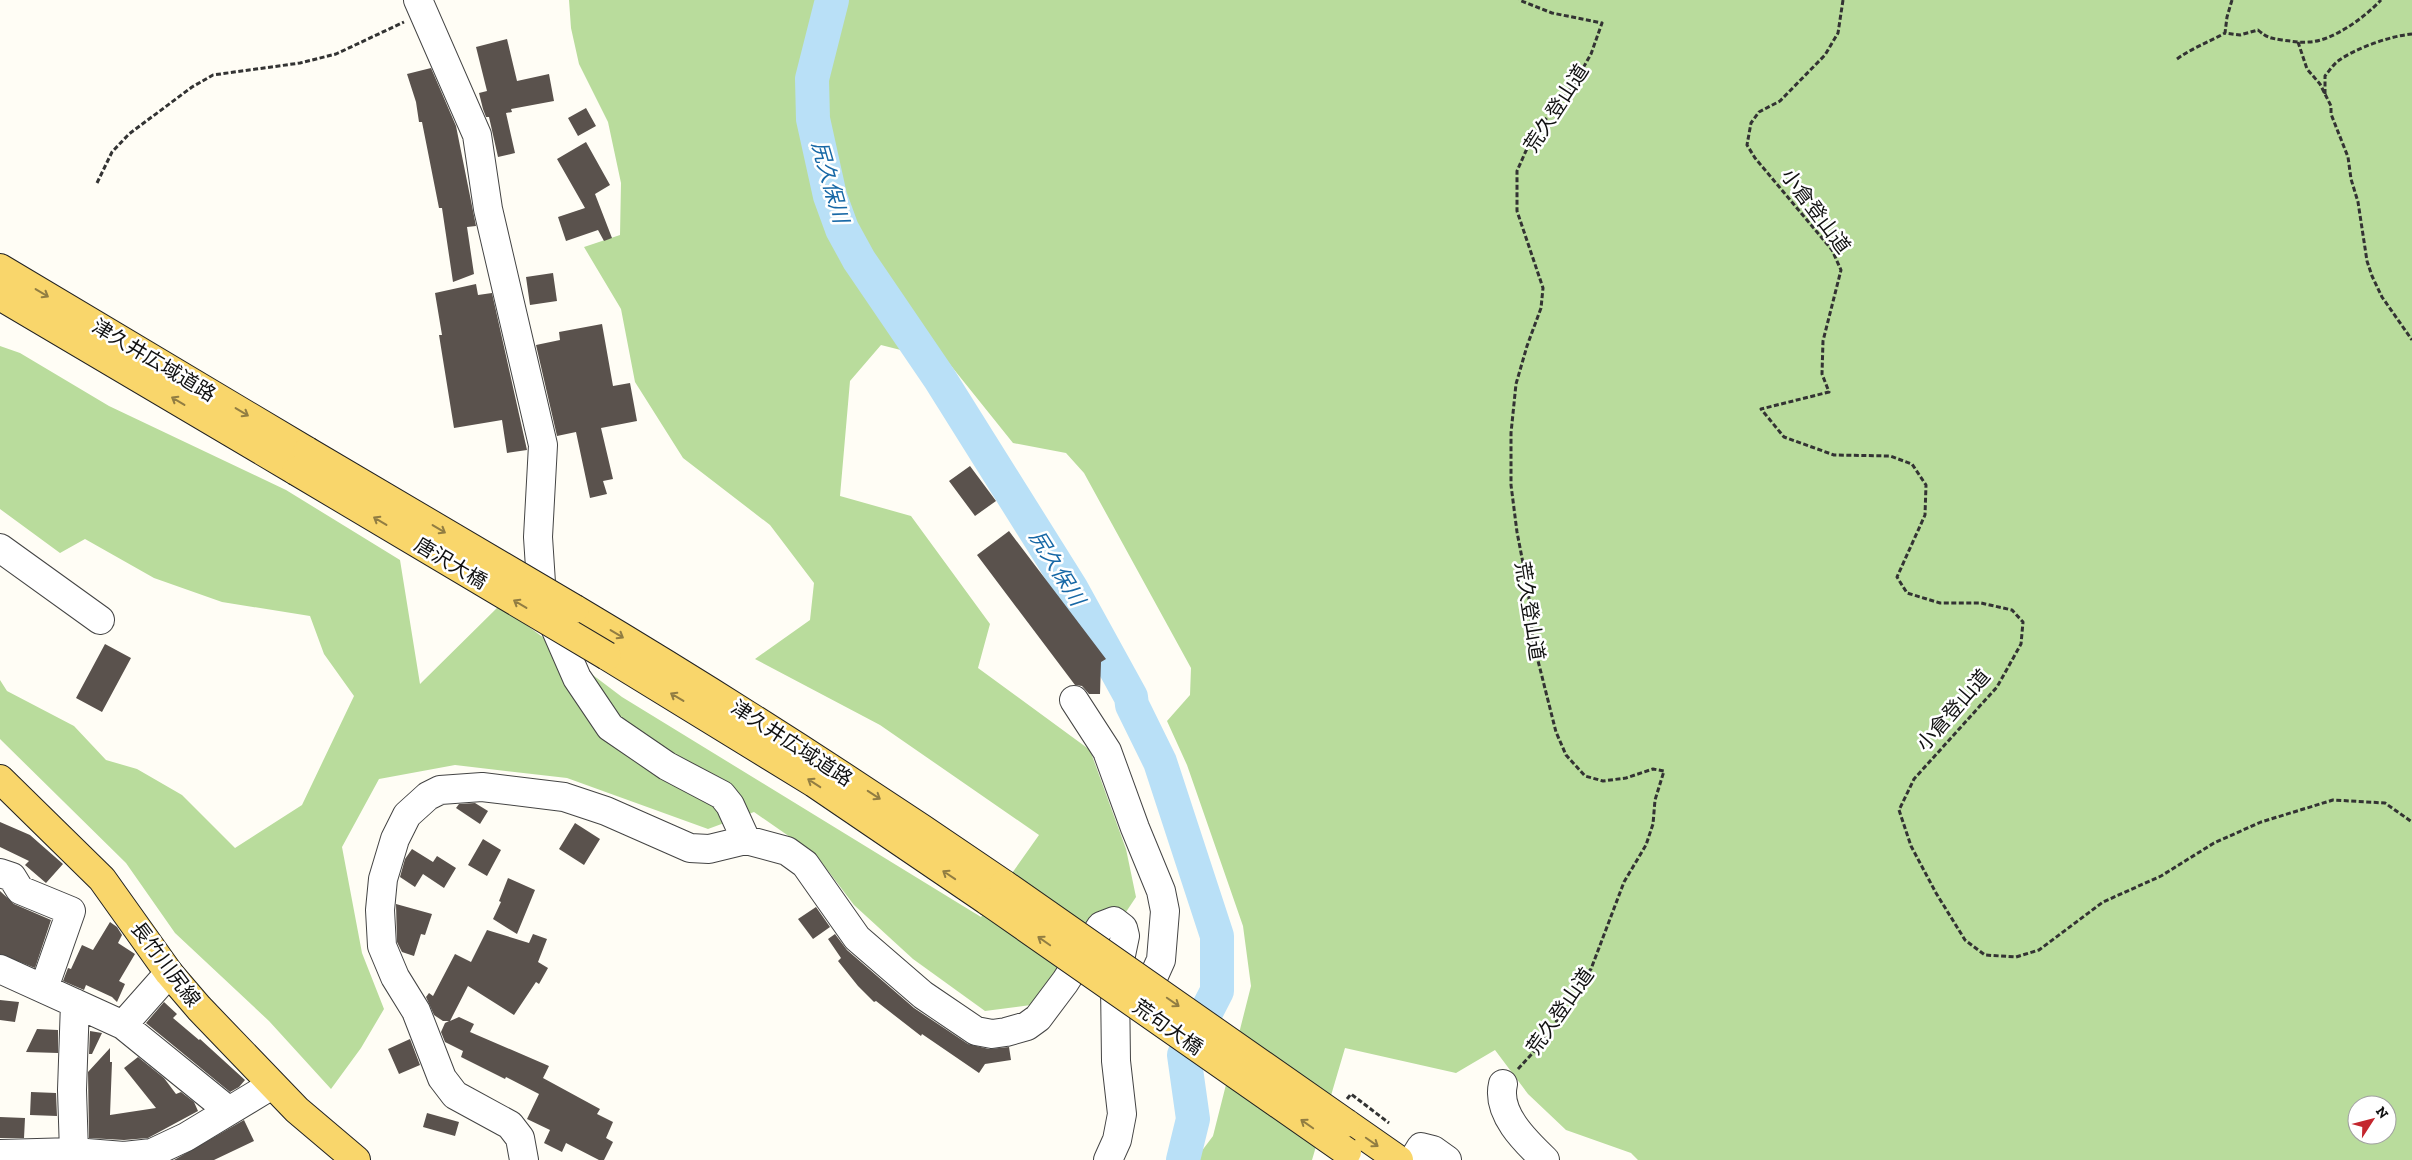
<svg xmlns="http://www.w3.org/2000/svg" width="2412" height="1160" viewBox="0 0 2412 1160" font-family="'Zilla Slab','Noto Sans JP',serif">
  <rect width="100%" height="100%" fill="#fffdf5"/>
  <!-- forest -->
  <path fill="#b9dc9c" fill-rule="evenodd" d="M569,0H2412V1160H1638L1631,1153L1566,1130L1528,1094L1495,1050L1456,1073L1345,1048L1312,1160H1195L1213,1136L1251,986L1243,926L1187,765L1167,721L1190,695L1191,668L1084,473L1066,453L1013,443L948,362L881,345L850,381L840,496L911,516L990,624L978,668L1090,750L1126,849L1136,897L1078,984L1031,1005L985,1011L913,959L854,905L816,855L754,812L708,829L567,778L455,765L379,779L342,847L362,953L384,1009L361,1048L331,1089L269,1021L175,933L126,863L0,739V680L7,691L74,726L106,760L137,769L182,795L235,848L302,805L354,696L324,654L310,616L222,602L154,578L85,539L60,553L0,509V346L20,353L109,406L286,490L400,560L420,684L500,605L622,697L981,917L1039,835L880,725L755,659L810,620L814,583L770,525L683,458L635,382L621,309L584,247L620,235L621,183L608,122L579,64L571,28ZM2357,1105H2387V1135H2357Z"/>
  <g fill="none" stroke-linecap="round" stroke-linejoin="round">
    <!-- river -->
    <path stroke="#b9e0f7" stroke-width="34" d="M832,0L812,79L813,119L830,196L842,229L859,260L940,379L1071,588L1131,697L1132,705L1160,762L1217,936V991L1184,1055L1193,1119L1183,1160"/>
  </g>
  <!-- building -->
  <path fill="#5a524d" d="M507,39L517,81L549,74L554,101L511,109L512,112L506,113L515,153L498,157L489,117H486L483,109L479,93L487,91L476,47Z
    M431,68L456,126L476,226L467,227L474,274L453,282L442,208H439L422,122H419L416,102L407,74Z
    M586,108L596,126L578,136L568,118Z
    M586,142L610,185L595,194L612,238L604,241L598,230L566,241L558,217L585,208L557,159Z
    M553,273L557,301L530,305L526,277Z
    M476,284L478,295L492,293L527,450L507,453L502,420L454,428L439,335H442L435,293Z
    M602,324L613,386L630,383L637,421L601,428L613,479L603,481L607,494L590,498L576,432L557,436L536,345L560,340L559,332Z
    M970,466L996,501L975,516L949,481Z
    M1009,531L1106,659L1101,662L1100,694H1089L1082,686L1075,685L977,555Z
    M105,644L131,658L102,712L76,698Z
    M475,803L488,811L480,824L456,808L459,804Z
    M0,822L30,835L63,864L46,883L25,865L29,861L0,847Z
    M575,823L600,839L584,865L559,849Z
    M483,839L501,850L487,876L468,865Z
    M412,849L433,862L437,856L456,868L444,888L423,874L415,887L400,877L405,859Z
    M508,878L535,890L517,934L493,919L501,902L499,901Z
    M0,891L14,904L51,920L35,968L0,954Z
    M396,904L432,914L425,935L421,934L414,956L402,952L397,942Z
    M816,907L830,927L813,939L798,919Z
    M110,922L117,927L122,935L118,943L135,954L119,981L125,984L117,1002L112,997L86,985L84,990L63,981L68,968L71,969L82,945L93,950Z
    M487,930L529,943L533,934L547,939L538,962L548,968L539,984L536,982L514,1015L468,986L450,1021L459,1017L474,1024L470,1032L549,1066L543,1078L600,1109L597,1114L613,1122L606,1138L613,1142L604,1160H599L566,1143L562,1152L544,1143L550,1130L527,1119L539,1094L506,1077L505,1079L461,1057L463,1051L445,1042L441,1032L445,1023L449,1021H443L434,1015L426,997L429,993L433,996L455,954L471,962Z
    M835,934L847,950L914,1008L968,1044L989,1049L1009,1047L1011,1060L985,1064L979,1073L922,1034L921,1036L876,1001L874,1002L858,986L838,961L841,958L828,939Z
    M0,1000L19,1002L15,1022L0,1020Z
    M164,1002L177,1014L173,1018L199,1040L200,1039L245,1080L239,1087L230,1092L146,1023Z
    M37,1029L58,1030V1053L26,1052Z
    M90,1031L102,1033L92,1054H89Z
    M410,1039L420,1065L399,1074L388,1049Z
    M110,1048V1062H112L110,1115L156,1108L124,1068L138,1057L164,1078L176,1094L181,1092L194,1102L198,1111L148,1138L124,1140L89,1138L88,1072Z
    M31,1092L56,1093L57,1116L30,1115Z
    M427,1113L459,1122L455,1136L423,1127Z
    M0,1117L25,1118L24,1138H0Z
    M244,1120L254,1141L214,1160H174Z"/>
  <g fill="none" stroke-linecap="round" stroke-linejoin="round">
    <defs>
      <path id="minor" d="M418,0L477,135L488,209L543,445L538,537L541,583L546,607L577,678L610,727L667,766L722,795L730,805L746,840L709,849L690,848L606,811L564,797L482,787L440,790L428,796L407,815L395,839L383,879L380,910L382,946L395,977L416,1011L442,1078L455,1095L510,1125L520,1138L524,1160
        M0,548L100,620
        M1074,700L1107,751L1135,828L1161,891L1165,911L1161,960L1152,980L1134,1002
        M746,840L787,851L805,864L857,938L923,995L976,1031L992,1034L1006,1032L1027,1026L1038,1018L1065,982L1101,926L1114,921L1123,928L1125,936L1115,984L1116,1061L1122,1114L1117,1140L1108,1160
        M0,873L12,877L20,890L71,911L44,988
        M0,969L123,1025L229,1111
        M123,1025L169,973
        M1503,1084C1496,1113 1525,1141 1545,1160
        M74,1152L72,1090L75,1003
        M0,1154L74,1152L124,1156L152,1153L186,1137L272,1085
        M1413,1160L1421,1147L1433,1150L1447,1160"/>
      <path id="major" d="M0,268L307,451
        M0,296L296,471
        M575,609C721,696 864,788 1004,884
        M607,656L814,783L989,902
        M0,779L102,879L169,973L199,1008L297,1110L356,1160
        M1346,1123L1399,1160"/>
    </defs>
    <!-- minor casing -->
    <use href="#minor" stroke="#444" stroke-width="30"/>
    <!-- major casing -->
    <use href="#major" stroke="#222" stroke-width="30"/>
    <!-- path -->
    <path stroke="#333" stroke-width="3" stroke-dasharray="5 2.5" stroke-linecap="butt" d="M1843,0L1838,33L1825,55L1780,101L1759,112L1751,123L1747,145L1755,158L1832,250L1841,270L1823,341L1822,374L1829,392L1761,409L1784,437L1834,455L1890,456L1912,464L1926,485L1925,515L1897,577L1907,593L1940,603H1981L2012,610L2023,622L2021,644L1997,687L1914,779L1899,810L1911,846L1936,893L1965,940L1985,955L2016,957L2039,950L2103,902L2161,876L2214,843L2261,822L2333,800L2385,803L2412,822
      M2232,0L2227,17L2225,33L2240,35L2258,30C2267,38 2270,38 2282,40C2291,41 2299,43 2309,42C2333,41 2365,17 2381,0
      M2298,42L2307,69L2320,84L2331,106V114L2348,157L2351,179L2358,202L2367,261L2372,276L2382,297L2412,340
      M2177,59C2192,48 2209,42 2225,33
      M2325,94V76C2329,71 2333,65 2338,61C2356,48 2390,36 2412,34
      M97,183L112,152L129,134L192,87L213,75L300,63L336,54L404,22
      M1518,1069L1540,1045L1556,1022L1568,997L1591,969L1624,882L1646,845L1653,824L1655,800L1664,771L1653,769L1626,778L1603,781L1585,776L1566,755L1556,732L1533,641L1528,589L1517,532L1511,485V433L1516,384L1527,346L1541,308L1543,288L1517,211V171L1533,135L1574,84L1591,54L1602,23L1552,13L1519,0
      M1347,1099L1351,1094L1389,1123"/>
    <!-- minor -->
    <use href="#minor" stroke="#fff" stroke-width="28"/>
    <!-- major -->
    <use href="#major" stroke="#f9d66b" stroke-width="28"/>
    <defs>
      <path id="major-bridge" d="M307,451L575,609
        M296,471L607,656
        M1004,884L1346,1123
        M989,902L1347,1152"/>
    </defs>
    <!-- major-bridge casing -->
    <use href="#major-bridge" stroke="#222" stroke-width="30" stroke-linecap="butt"/>
    <!-- major-bridge -->
    <use href="#major-bridge" stroke="#f9d66b" stroke-width="28"/>
  </g>
  <!-- one-way arrows -->
  <defs><path id="oneway-shaft" d="M-6 0H5M1.5-3L5.5 0L1.5 3" fill="none" stroke-width="1.6" stroke-linecap="round" stroke-linejoin="round" transform="scale(1.25)"/></defs>
  <g stroke="#917d42">
    <use href="#oneway-shaft" transform="translate(42 293) rotate(31)"/>
    <use href="#oneway-shaft" transform="translate(178 401) rotate(-149)"/>
    <use href="#oneway-shaft" transform="translate(242 412) rotate(31)"/>
    <use href="#oneway-shaft" transform="translate(380 521) rotate(-149)"/>
    <use href="#oneway-shaft" transform="translate(439 529) rotate(31)"/>
    <use href="#oneway-shaft" transform="translate(520 604) rotate(-149)"/>
    <use href="#oneway-shaft" transform="translate(617 634) rotate(31)"/>
    <use href="#oneway-shaft" transform="translate(677 697) rotate(-149)"/>
    <use href="#oneway-shaft" transform="translate(814 783) rotate(-147)"/>
    <use href="#oneway-shaft" transform="translate(874 795) rotate(33)"/>
    <use href="#oneway-shaft" transform="translate(949 875) rotate(-146)"/>
    <use href="#oneway-shaft" transform="translate(1044 941) rotate(-145)"/>
    <use href="#oneway-shaft" transform="translate(1173 1002) rotate(35)"/>
    <use href="#oneway-shaft" transform="translate(1307 1124) rotate(-145)"/>
    <use href="#oneway-shaft" transform="translate(1372 1142) rotate(35)"/>
  </g>
  <g text-anchor="middle" stroke-width="5" stroke-linejoin="round" paint-order="stroke">
    <!-- street labels -->
    <g font-size="20" fill="#111" stroke="#fff">
      <text transform="translate(1556 108) rotate(-57)" y="7">荒久登山道</text>
      <text transform="translate(1816 211) rotate(53)" y="7">小倉登山道</text>
      <text transform="translate(154 360) rotate(31)" y="7">津久井広域道路</text>
      <text transform="translate(451 563) rotate(31)" y="7">唐沢大橋</text>
      <text transform="translate(1530 611) rotate(81)" y="7">荒久登山道</text>
      <text transform="translate(1953 710) rotate(-49)" y="7">小倉登山道</text>
      <text transform="translate(792 743) rotate(33)" y="7">津久井広域道路</text>
      <text transform="translate(166 964) rotate(53)" y="7">長竹川尻線</text>
      <text transform="translate(1560 1011) rotate(-55)" y="7">荒久登山道</text>
      <text transform="translate(1168 1027) rotate(35)" y="7">荒句大橋</text>
    </g>
    <!-- water labels -->
    <g font-size="21" font-style="italic" fill="#1768a6" stroke="#fff">
      <text transform="translate(830 182) rotate(74)" y="7">尻久保川</text>
      <text transform="translate(1057 568) rotate(58)" y="7">尻久保川</text>
    </g>
  </g>
  <!-- north arrow -->
  <g transform="translate(2372 1120) rotate(54)"><circle r="24" fill="#ffffff" stroke="#a0a0a0"/>
  <path d="M0-4L9 19L0 12L-9 19Z" fill="#c4262e"/>
  <text y="-8" font-size="14" font-weight="bold" text-anchor="middle" fill="#111111">N</text>
  </g>
</svg>
